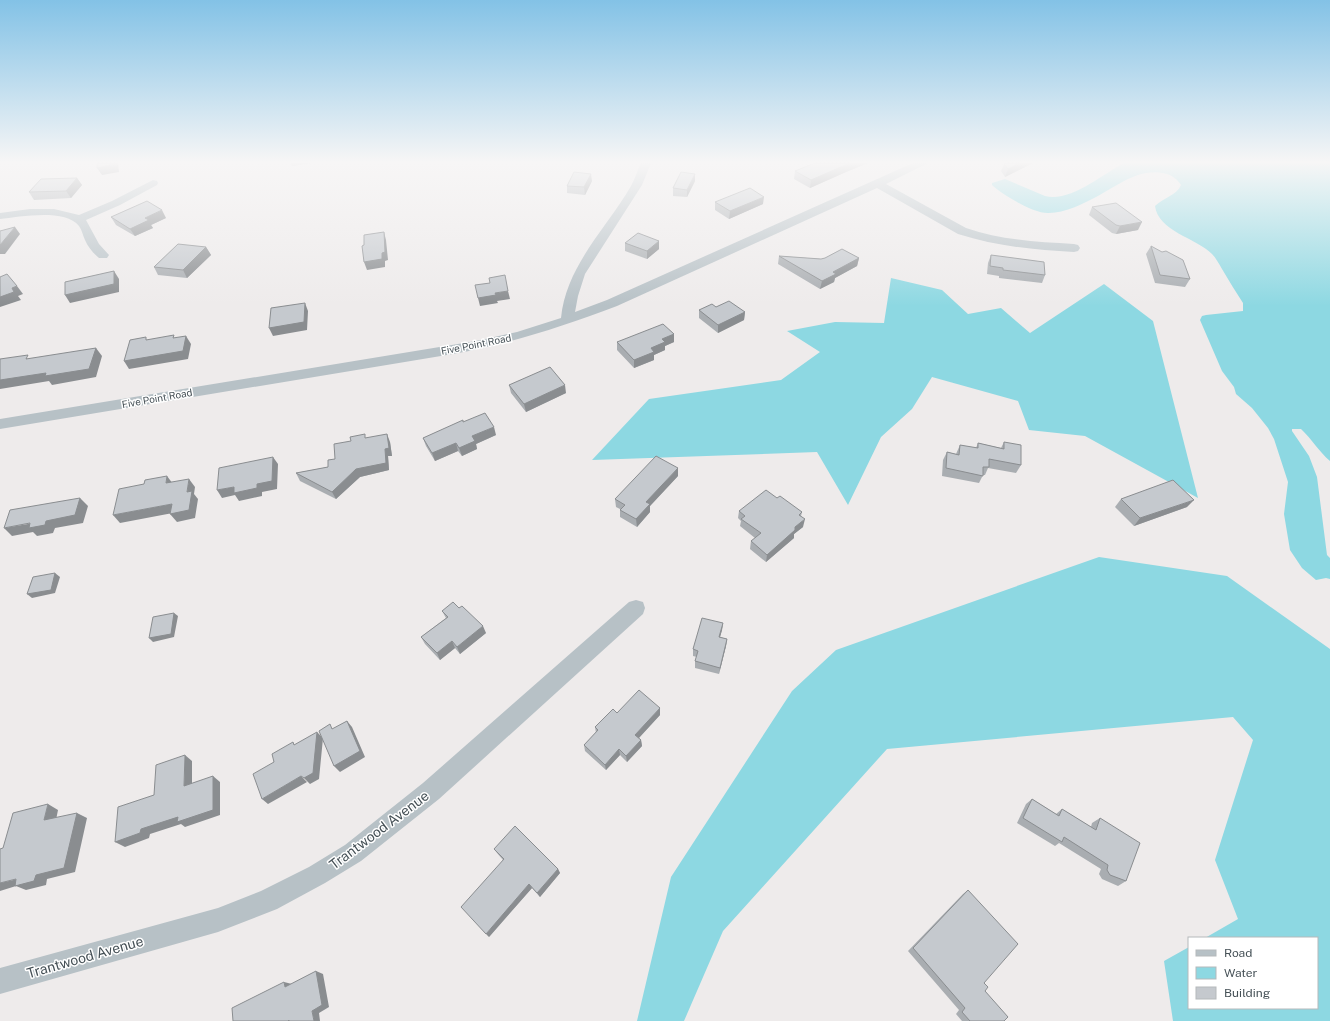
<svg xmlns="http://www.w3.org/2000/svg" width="1330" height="1021" viewBox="0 0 1330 1021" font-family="'Public Sans',sans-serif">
  <rect width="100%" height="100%" fill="#eeebeb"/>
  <!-- water -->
  <path fill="#8dd8e2" d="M1124,163H1330V461C1319,452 1312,439 1301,429H1292V431L1309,456L1317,477L1327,555L1330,558V579L1326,578L1316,580L1302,568L1290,550L1284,514L1288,482L1274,439L1268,428L1252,408L1236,394L1234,387L1222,371L1200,320L1202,316L1206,315L1243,311V303C1236,292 1229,281 1222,269C1219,264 1216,258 1212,254C1196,238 1158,231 1155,206C1163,198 1177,195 1181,185C1178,180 1173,176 1167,174C1140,166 1117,186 1096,197C1082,204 1065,213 1049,213C1034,214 1003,195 992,185V183L1005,179L1045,196C1069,203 1103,174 1124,163Z
    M891,278L942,290L968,314L1001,308L1030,333L1104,284L1153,321L1198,498L1085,436L1029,430L1018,401L932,377L912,409L881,437L848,505L817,452L592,460L649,399L781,380L820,352L787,331L835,322L884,323Z
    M1099,557L1227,576L1330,649V1021H1173L1164,961L1189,947V1008H1317V938H1205L1238,919L1215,860L1253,740L1233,717L887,749L723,931L684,1021H637L671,877L792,691L836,650Z"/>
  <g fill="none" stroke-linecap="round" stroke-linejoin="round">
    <!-- minor -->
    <path fill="#b7c1c6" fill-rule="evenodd" d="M641,163H651L642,185L585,274L578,296L575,312L607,300L913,163H928L886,184L966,228C1001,240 1037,242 1074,244L1078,245L1080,248L1078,251L1074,252C1034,250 996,246 958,234L877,188L617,306C561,327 512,343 453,354L0,429V419L476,341L517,332L561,318C566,266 606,229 631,186C635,179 637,171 641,163Z
      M153,180L157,181L158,183L157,185L120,205L86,220L99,244L109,255L107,258H99C93,253 88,247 85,240C83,236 82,230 79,226C65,208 19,217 0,219V213L30,209H54L79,215L112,201Z
      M636,600L643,602L645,608L643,614L439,799L361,861L325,883L277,909L218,932L0,994V968L218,908L261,891L309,867L345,845L423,783L629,602Z"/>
  </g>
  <!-- wall -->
  <path fill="#a9adb1" d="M815,163H868L846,172L810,188L794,179L795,171Z
    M1033,163L1005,177L1001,171L1004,164Z
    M77,178L82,185L71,198L34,200L29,192Z
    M592,181L585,195L567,193V186Z
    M695,181L687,197L673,196V188Z
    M715,202L763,204L729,219L715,210Z
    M1092,207L1138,230L1116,234L1112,233L1089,215Z
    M111,217L166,218L151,225L153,228L135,236L116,225Z
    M625,243L659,249L647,259L625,251Z
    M1151,246L1190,279L1185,287L1155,283L1146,254Z
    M206,247L211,255L187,278L158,275L154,267Z
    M991,255L1045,275L1042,283L999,278V276L987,274L988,263Z
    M779,256L821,259L859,258L857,266L835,278L834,282L820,289L778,264Z
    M716,307L745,312L744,320L718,333L699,318V310Z
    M674,334V342L665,346V350L654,355V360L634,368L617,350V342Z
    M509,385L566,393L526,412L511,393Z
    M463,422L496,435L476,444L477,449L462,456L458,451L435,461L426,446L423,438Z
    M367,438L390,442L392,456H388L389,470L360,477L336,499L300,481L296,473L328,467L335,459Z
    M1004,442L1021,465L1016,473L988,468L985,475H983L979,483L942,476L943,460L947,452L956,454L960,445L976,448L978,443L1001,448Z
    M678,476L650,506V512L637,527L620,517V509L616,507L615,499Z
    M777,498L802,512L801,516L803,527L794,534V538L766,562L750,549L751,541L755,538L740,526L741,521L738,518L739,511Z
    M1121,499L1187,507L1134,526L1115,507Z
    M442,611L486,633L460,654L455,648L440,660L425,644L421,637L446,618Z
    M723,623L722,630L720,637L727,639L726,646L719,674L695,668V661L697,657L693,656V649Z
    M617,713L660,715L639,738L641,740L642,746L627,762L620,755L606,770L585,751L584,745L596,733L595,727Z
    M1032,799L1056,814L1062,809L1091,827L1092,823L1100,818L1126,881L1118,886L1102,879L1099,874L1101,869L1059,843L1055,846L1017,823L1026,804Z
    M494,849L558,869L560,873L540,897L532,888L489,937L503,860L497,853Z
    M968,890L985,991L1004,1021H962L956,1014L959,1010L908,951L963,894Z"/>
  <!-- shaded-wall -->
  <path fill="#8a8d90" d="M115,163H118L119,172L102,175L97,168Z
    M291,163H312L292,166Z
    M850,163H868L846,172L810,188L811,180Z
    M1020,163H1033L1005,177L1008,169Z
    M591,174L592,181L585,195L584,187Z
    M695,174V181L687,197V190Z
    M77,178L82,185L71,198L66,191Z
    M764,197L763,204L729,219L730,211Z
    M162,210L166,218L151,225L153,228L135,236L130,229L145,218Z
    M1142,222L1138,230L1116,234L1120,226Z
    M15,227L20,234L5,254H0V245Z
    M384,232L386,240L388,260L385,261V267L367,270L364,262L382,253Z
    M659,241V249L647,259V251Z
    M206,247L211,255L187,278L183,270Z
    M859,258L857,266L835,278L834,282L820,289L822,281L833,272Z
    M114,271L119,279V292L70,303L65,295Z
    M17,286L23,294L18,296L21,300L0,307V297L12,288Z
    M508,291L510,299L497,301L498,303L480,306L478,298L495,293Z
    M305,303L308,311L307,330L273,336L269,328Z
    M745,312L744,320L718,333V325Z
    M674,334V342L665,346V350L654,355V360L634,368V360L651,348L662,339Z
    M186,336L191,344L188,359L129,369L124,361Z
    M96,348L102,356L96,377L52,385L49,381L0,389V380Z
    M565,385L566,393L526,412L524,404Z
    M494,427L496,435L476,444L477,449L462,456L459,448L472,436Z
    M387,434L390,442L392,456H388L389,470L360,477L336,499L332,492L356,469L385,449Z
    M456,443L458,451L435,461L432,453Z
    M273,457L278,464L277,489L262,492V496L239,501L235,495L222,498L217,490L234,487L257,484Z
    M678,468V476L650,506V512L637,527L636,519L646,502Z
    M167,476L173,484L166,483Z
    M189,479L195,487L194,494L198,499L195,518L177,522L170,514L187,492Z
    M80,498L88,506L83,523L55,528L53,533L37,536L33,532L12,536L4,528L46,521Z
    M1194,500L1187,507L1134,526L1140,518Z
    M172,504L178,512L120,523L113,515Z
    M805,519L803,527L794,534V538L766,562L767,555L795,527Z
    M55,573L60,577L55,593L32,598L27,594Z
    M174,613L178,616L174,637L153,642L149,638Z
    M723,623L722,630L718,644L719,637Z
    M483,626L486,633L460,654L457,647Z
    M727,639L726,646L719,674L720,668Z
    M452,641L455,648L440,660L437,653Z
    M660,708V715L636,741L635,735Z
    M347,721L352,727L365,757L340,772L334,766Z
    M317,732L323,738L319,779L310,784L304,778Z
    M641,740L642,746L627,762L626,756Z
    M619,749L620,755L606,770L605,765Z
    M185,755L192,761V791L184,786Z
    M213,776L220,782V815L185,827L181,824L150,834L149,838L125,847L115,842L141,829Z
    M301,776L307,782L268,804L262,799Z
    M48,804L58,810L55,825L44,820Z
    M77,813L87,818L75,872L47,879L46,885L26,890L16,886L0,891V883L36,875Z
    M558,869L560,873L540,897L537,893Z
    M529,884L532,888L489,937L486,934Z
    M316,971L323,974L329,1007L319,1013L320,1021H314L312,1011Z
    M284,982L292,984L285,987Z"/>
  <!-- building -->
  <path fill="#c5c9ce" stroke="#8a8d90" d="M97,163H115V164L97,168Z
    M815,163H850L811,180L795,171Z
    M1005,163H1020L1008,169L1004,164Z
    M574,172L591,174L584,187L567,186Z
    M681,172L695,174L687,190L673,188Z
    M77,178L66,191L29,192L41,179Z
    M750,188L764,197L730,211L715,202Z
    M147,201L162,210L145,218L149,220L130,229L111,217Z
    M1116,203L1142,222L1120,226L1116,225L1092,207Z
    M15,227L0,245V231Z
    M384,232L385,252L382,253V259L364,262L362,246L364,245V235Z
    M638,233L659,241L647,251L625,243Z
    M178,244L206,247L183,270L154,267Z
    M1151,246L1162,252L1166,251L1183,260L1190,279L1160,275Z
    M842,249L859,258L833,272L836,274L822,281L779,256L821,259L825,258Z
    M991,255L1044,262L1045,275L1003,270V268L990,266Z
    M114,271V284L65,295V282Z
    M7,274L17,286L12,288L14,292L0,297V277Z
    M505,275L508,291L495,293L496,295L478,298L475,285L490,283L489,278Z
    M729,301L745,312L718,325L699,310L712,304L716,307Z
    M305,303L304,322L269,328L271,308Z
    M663,324L674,334L662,339L665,342L651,348L654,352L634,360L617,342Z
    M174,335L173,338L186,336L183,351L124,361L130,340L146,337V340Z
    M96,348L89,369L45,376L46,373L0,380V359L28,355L26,359Z
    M550,367L565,385L524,404L509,385Z
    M485,413L494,427L472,436L475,441L459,448L456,443L432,453L423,438L463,420V422Z
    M365,434V438L387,434L389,448L385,449L386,463L356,469L332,492L296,473L328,467V460L335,459L334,444L351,441L350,437Z
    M1004,442L1021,445V465L989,459V467H983V476L946,468L947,452L959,455L960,445L978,448V443L1004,449Z
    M656,456L678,468L646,502L650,504L636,519L620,510L625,505L615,499Z
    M273,457L272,481L257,484V488L234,493V487L217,490L219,468Z
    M167,476L166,483L189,479L187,492L192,491L189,510L170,514L172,504L113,515L119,489L144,484L145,480Z
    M1173,480L1194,500L1140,518L1121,499Z
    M766,490L777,498L780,496L802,512L799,515L805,519L795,527V530L767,555L751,541L761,533L741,519L745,516L739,511Z
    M80,498L75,515L46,521L45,525L29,528L30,523L4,528L10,510Z
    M55,573L51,590L27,594L33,577Z
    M453,602L459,608L462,606L483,626L457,647L452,641L437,653L421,637L448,617L442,611Z
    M174,613L171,634L149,638L153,617Z
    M702,618L723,623L719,637L727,639L720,668L695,661L698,651L693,649Z
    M639,690L660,708L635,735L641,740L626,756L619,749L605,765L584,745L598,730L595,727L613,709L617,713Z
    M347,721L360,751L334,766L319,731L330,724L332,729Z
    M317,732L313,773L304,778L301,776L262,799L253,774L274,762L272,754L293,742L294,745Z
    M185,755L184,786L213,776V810L177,822L178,817L141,829L140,833L115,842L118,807L154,795L156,765Z
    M1032,799L1059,816L1062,809L1096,830L1100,818L1140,843L1126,881L1110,875L1107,870L1108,865L1064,837L1062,842L1023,818Z
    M48,804L44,820L77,813L64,868L36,875L34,881L15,886L16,879L0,883V849L3,848L13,813Z
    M515,826L558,869L537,893L529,884L486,934L461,907L504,859L494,849Z
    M968,890L1018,944L984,983L988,987L985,991L1008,1017L1004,1021H970L962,1012L965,1008L913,948Z
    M316,971L322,1005L312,1011L314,1021H289V1020L288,1021H233L232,1008L284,982L285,987Z"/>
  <!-- sky -->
  <linearGradient id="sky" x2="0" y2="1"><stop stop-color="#83c2e6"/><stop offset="0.53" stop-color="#f7f6f6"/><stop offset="1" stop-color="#f7f6f6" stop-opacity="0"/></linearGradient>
  <rect width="1330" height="306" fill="url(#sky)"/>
  <g text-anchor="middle" stroke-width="3" stroke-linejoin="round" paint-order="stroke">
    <!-- far-street labels -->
    <g font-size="10" fill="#455056" stroke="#fff">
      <text transform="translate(476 344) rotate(-11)" y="4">Five Point Road</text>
      <text transform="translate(157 398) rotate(-10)" y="4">Five Point Road</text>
    </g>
    <!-- near-street labels -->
    <g font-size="14" fill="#455056" stroke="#fff">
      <text transform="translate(379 830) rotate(-37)" y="5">Trantwood Avenue</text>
      <text transform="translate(85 957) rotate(-16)" y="5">Trantwood Avenue</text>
    </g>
  </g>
  <!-- legend -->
  <rect x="1188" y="937" width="130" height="72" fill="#ffffff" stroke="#b5b9bb"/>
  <rect x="1196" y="950" width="20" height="6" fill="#b7c1c6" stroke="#b5b9bb"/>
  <text x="1224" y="957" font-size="12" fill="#455056">Road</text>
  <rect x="1196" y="967" width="20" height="12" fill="#8dd8e2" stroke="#b5b9bb"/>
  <text x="1224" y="977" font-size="12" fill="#455056">Water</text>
  <rect x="1196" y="987" width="20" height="12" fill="#c5c9ce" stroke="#b5b9bb"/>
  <text x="1224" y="997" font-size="12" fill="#455056">Building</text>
</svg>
